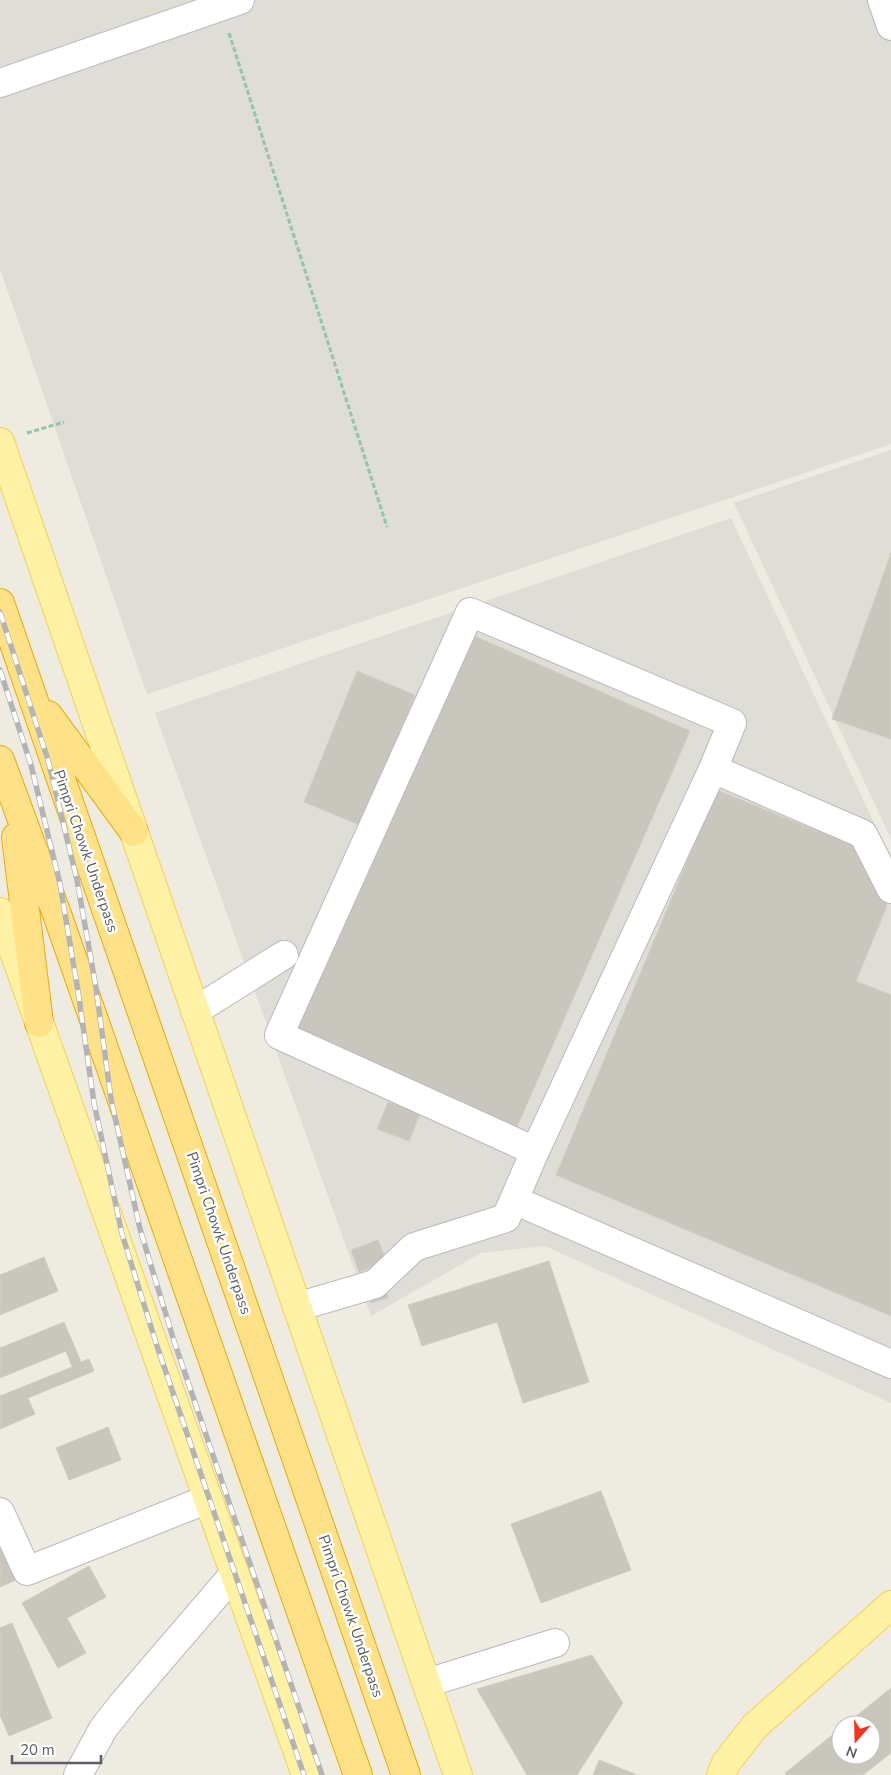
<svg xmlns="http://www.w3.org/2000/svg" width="891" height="1775" viewBox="0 0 891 1775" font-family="'Nunito Sans',sans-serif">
  <rect width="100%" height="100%" fill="#eeebe1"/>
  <!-- industrial -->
  <path fill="#deddd6" d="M0,0H891V444L147,694L0,269Z
    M891,450V839L734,503Z
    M731,518L891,859V1403L545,1246L481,1253L371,1316L155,713Z"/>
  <!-- building -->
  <path fill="#c9c6be" stroke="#d3cdbf" d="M891,553V739L832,719Z
    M472,635L690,731L517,1127L292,1033Z
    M357,671L415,695L362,826L304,802Z
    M717,790L859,848L887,906L856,981L891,995V1316L556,1175Z
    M388,1102L420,1114L409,1141L377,1129Z
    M378,1240L387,1262L359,1272L351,1250Z
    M44,1257L58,1291L0,1315V1275Z
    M549,1261L589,1382L523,1403L497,1322L422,1346L408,1305Z
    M385,1287L388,1298L371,1303L367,1292Z
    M64,1322L81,1362L89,1359L94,1371L28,1398L35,1414L0,1429V1396L72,1367L66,1351L0,1378V1348Z
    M108,1427L121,1460L69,1480L56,1448Z
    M601,1491L631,1570L541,1603L511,1524Z
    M0,1547L16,1580L0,1587Z
    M89,1566L106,1597L67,1618L86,1653L58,1668L22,1603Z
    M12,1623L52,1718L9,1736L0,1715V1628Z
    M592,1655L623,1703L577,1775H527L477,1689Z
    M891,1688V1753L863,1775H787L785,1773L841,1728V1755H871V1725H845Z
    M599,1760L635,1774V1775H593Z"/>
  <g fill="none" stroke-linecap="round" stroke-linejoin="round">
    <defs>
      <path id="minor" d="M882,0L891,26
        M0,83L240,0
        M195,1011L284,955
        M535,1151L713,769
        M514,1200L891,1364
        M297,1307L375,1284L414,1247L506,1218L535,1151L279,1035L470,612L732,723L713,769L863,834L891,889
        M0,1512L27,1571L208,1499
        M427,1683L555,1643
        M78,1775L103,1729L125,1701L234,1574"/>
      <path id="major" d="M0,442L458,1775
        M0,912L306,1775
        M721,1775L726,1763L755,1726L891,1605"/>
      <path id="highway" d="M0,603L406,1775
        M48,715L134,832
        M0,760L58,917L358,1775
        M16,837L39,1023"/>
    </defs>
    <!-- minor casing -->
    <use href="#minor" stroke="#b7babf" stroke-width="30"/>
    <!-- major casing -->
    <use href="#major" stroke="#fccd4c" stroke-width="30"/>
    <!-- highway casing -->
    <use href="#highway" stroke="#efa800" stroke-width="30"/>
    <!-- path -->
    <path stroke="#92c7a2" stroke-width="3" stroke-dasharray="5 2.5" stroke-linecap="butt" d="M229,33L387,527
      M27,433L64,422"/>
    <!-- minor -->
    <use href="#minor" stroke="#fff" stroke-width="28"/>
    <!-- major -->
    <use href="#major" stroke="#fff2a5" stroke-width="28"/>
    <!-- highway -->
    <use href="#highway" stroke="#ffe287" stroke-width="28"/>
    <defs>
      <path id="rail" d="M0,612L48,760L77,880L96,988L111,1099L140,1229L174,1341L322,1775
        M0,670L31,765L60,884L78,991L94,1103L122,1234L157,1346L304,1775"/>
    </defs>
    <!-- rail casing -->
    <use href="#rail" stroke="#b3b4b5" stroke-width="5.5"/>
    <!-- rail -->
    <use href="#rail" stroke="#fff" stroke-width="4" stroke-dasharray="11" stroke-linecap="butt"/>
  </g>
  <g text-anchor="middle" stroke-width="5" stroke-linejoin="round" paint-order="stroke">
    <!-- street labels -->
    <g font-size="15" fill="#5a5e64" stroke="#fff">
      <text transform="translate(86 851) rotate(71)" y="5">Pimpri Chowk Underpass</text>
      <text transform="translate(219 1233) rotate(71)" y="5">Pimpri Chowk Underpass</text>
      <text transform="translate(351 1616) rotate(71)" y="5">Pimpri Chowk Underpass</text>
    </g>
  </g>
  <!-- north arrow -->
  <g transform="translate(856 1740) rotate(200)"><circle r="24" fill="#ffffff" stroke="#bdbfc1"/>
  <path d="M0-4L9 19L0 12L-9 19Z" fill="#f6331f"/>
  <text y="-8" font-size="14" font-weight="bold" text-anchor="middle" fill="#5a5e64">N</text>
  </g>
  <!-- scale -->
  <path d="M12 1755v8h89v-8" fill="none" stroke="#5a5e64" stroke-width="2.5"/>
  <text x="20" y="1755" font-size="15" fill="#5a5e64" stroke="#ffffff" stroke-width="4" paint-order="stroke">20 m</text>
</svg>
